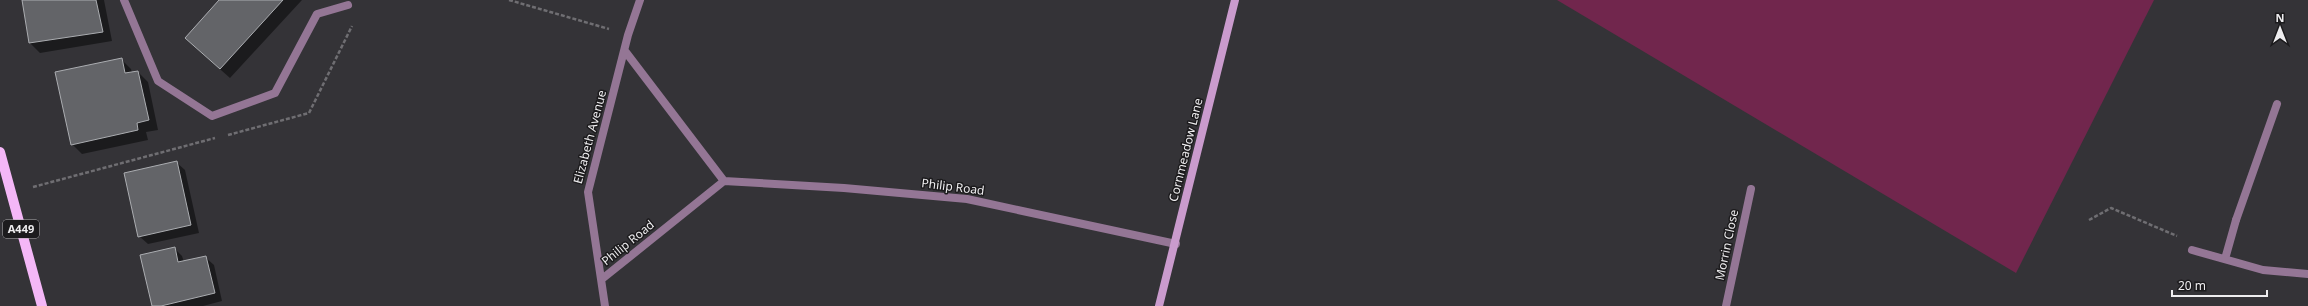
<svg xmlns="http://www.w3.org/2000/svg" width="2308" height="306" viewBox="0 0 2308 306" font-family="'Noto Sans',sans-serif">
  <rect width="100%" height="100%" fill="#343337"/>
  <!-- green -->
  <path fill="#71264d" d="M1557,0H2154L2016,273Z"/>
  <!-- shadow -->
  <path fill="#0007" d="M23,0H104L112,41L40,53L30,43Z
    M221,0H302L230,78L196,48Z
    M121,59L131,69L132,73L138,72L148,82L158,130L146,132L148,140L82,154L72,144Z
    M176,162L185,170L199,233L148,244L139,236Z
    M174,248L182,256L184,262L205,257L214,265L222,301L203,306H153Z"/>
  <!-- building -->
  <path fill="#636468" stroke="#abadb1" d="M22,0H96L103,32L29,43Z
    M219,0H283L220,69L185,38Z
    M122,58L125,73L138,71L149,120L137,123L138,130L71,145L55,72Z
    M177,161L191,225L138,237L124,173Z
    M175,247L178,262L206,256L215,293L161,306H152L140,255Z"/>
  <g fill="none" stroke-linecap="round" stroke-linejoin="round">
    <!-- path -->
    <path stroke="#6f6e72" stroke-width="2.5" stroke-dasharray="4 2" stroke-linecap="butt" d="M509,0L609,29
      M228,135L309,113L352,26
      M33,187L215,138
      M2089,220L2111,208L2177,236"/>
    <!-- lane -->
    <path stroke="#947695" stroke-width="8" d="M124,0L158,81L212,116L275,93L317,14L348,5
      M2236,220L2277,104"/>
    <!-- street -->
    <path stroke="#947695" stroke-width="8" d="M625,51L724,181L844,188L967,199L1176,244
      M2192,250L2263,270L2308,274
      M2225,259L2236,220
      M602,279L724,181
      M605,306L588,192L628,35L640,0
      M1726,306L1751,189"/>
    <!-- secondary -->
    <path stroke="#ca9bcd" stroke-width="8" d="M1159,306L1235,0"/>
    <!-- primary -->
    <path stroke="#f4b7f7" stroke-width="10" d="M0,152L42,306"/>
  </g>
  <g text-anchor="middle" stroke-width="3" stroke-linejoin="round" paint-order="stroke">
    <!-- shield labels -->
    <rect fill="#1c1b1d" stroke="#afaeb0" stroke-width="1" x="3" y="220" width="36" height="18" rx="3"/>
    <g font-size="11" font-weight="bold" fill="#eeedef">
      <text x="21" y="233">A449</text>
    </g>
    <!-- street labels -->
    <g font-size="12" fill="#eeedef" stroke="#1c1b1d">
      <text transform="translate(590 137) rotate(-75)" y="4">Elizabeth Avenue</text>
      <text transform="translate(1186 150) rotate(-76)" y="4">Cornmeadow Lane</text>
      <text transform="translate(953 187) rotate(7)" y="4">Philip Road</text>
      <text transform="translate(628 243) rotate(-39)" y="4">Philip Road</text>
      <text transform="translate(1727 245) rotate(-78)" y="4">Morrin Close</text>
    </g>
  </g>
  <!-- north arrow -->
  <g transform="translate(2280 28)" stroke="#1c1b1d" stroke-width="3" paint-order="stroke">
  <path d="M0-3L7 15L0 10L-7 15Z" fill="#eeedef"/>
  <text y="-6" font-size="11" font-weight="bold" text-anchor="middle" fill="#eeedef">N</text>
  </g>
  <!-- scale -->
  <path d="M2172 290v6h95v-6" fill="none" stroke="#eeedef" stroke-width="2"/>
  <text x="2178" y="290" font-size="12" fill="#eeedef" stroke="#1c1b1d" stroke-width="3" paint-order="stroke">20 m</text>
</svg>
